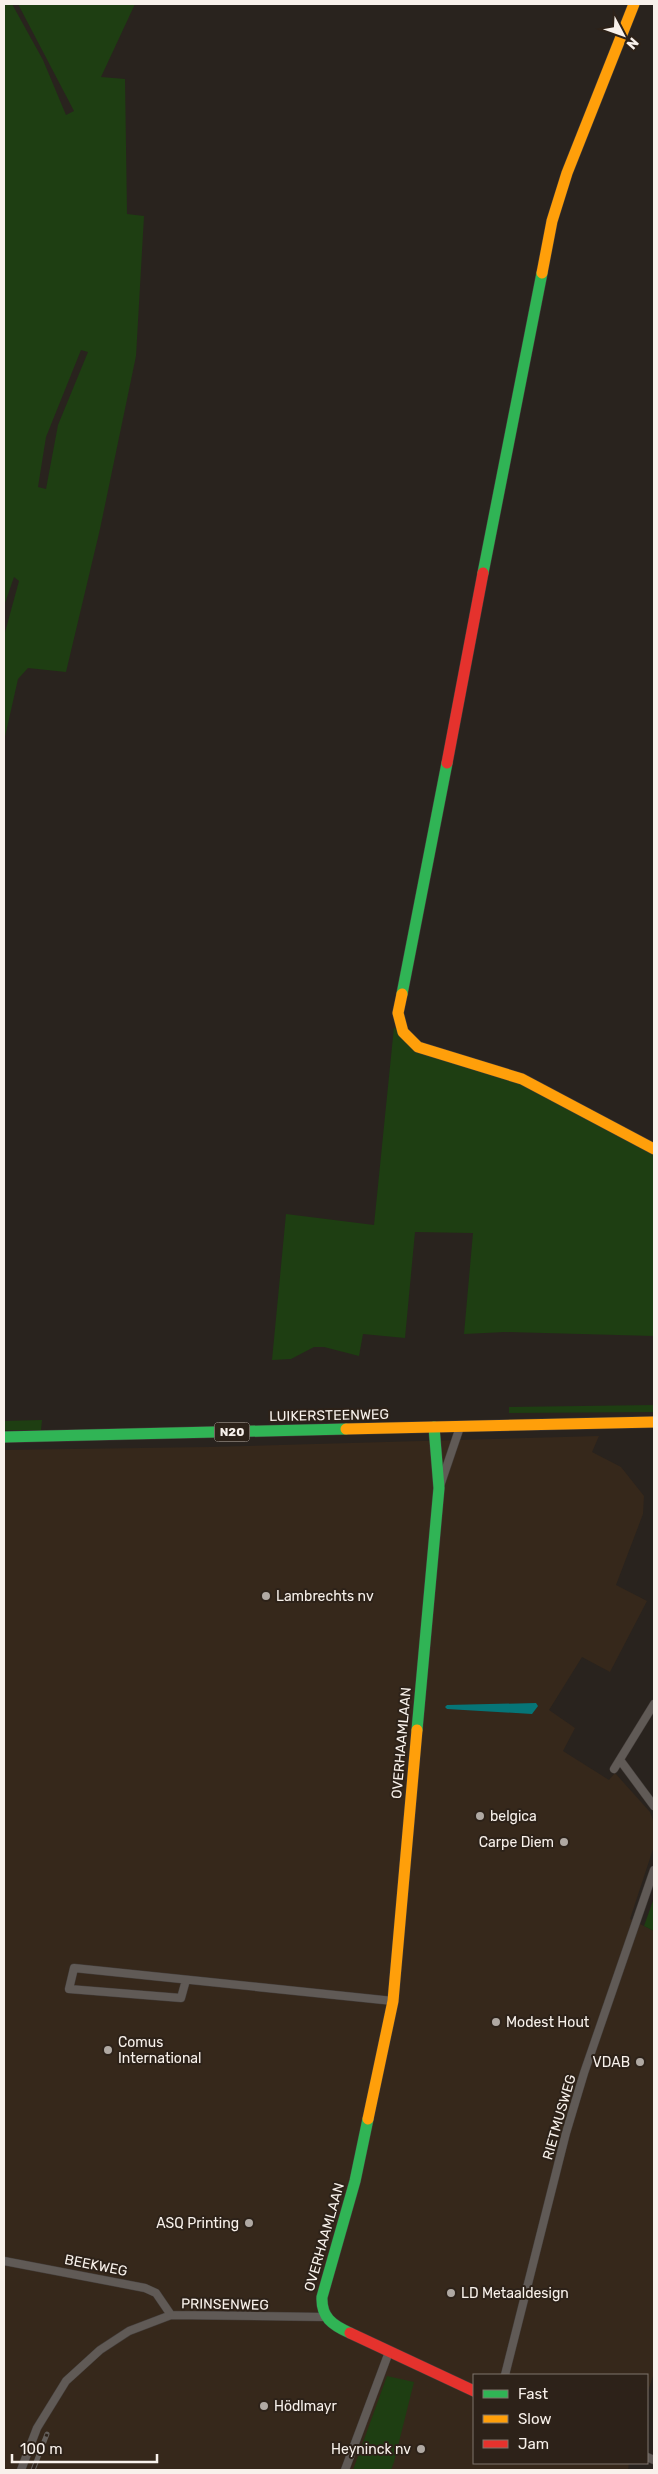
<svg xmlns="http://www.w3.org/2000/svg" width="658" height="2474" viewBox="0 0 658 2474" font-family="Rubik,sans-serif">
  <rect width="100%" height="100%" fill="#29231e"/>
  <!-- built -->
  <path fill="#36281b" d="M599,1436L592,1452L621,1467L644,1496L643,1514L616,1585L647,1601L610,1672L582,1657L549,1710L575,1728L563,1751L609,1780L615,1773L650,1812L654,1823V1846L630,1919L654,1931V2373L647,2394V2375H474V2463H629L628,2470H4V1450L209,1447Z"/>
  <!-- green -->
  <path fill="#1e3e12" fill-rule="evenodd" d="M4,4H12L43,60L66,115L74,111L18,4H135L101,77L125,79L127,214L144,216L136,356L100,529L66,672L28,668L18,679L4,741V636L19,581L14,577L4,606ZM81,350L88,352L58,425L46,489L38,487L46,437Z
    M394,1027L405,1040L522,1082L654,1152V1336L505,1332L464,1334L473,1233L415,1232L405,1338L363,1334L359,1356L324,1347H314L291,1359L272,1360L286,1214L374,1225Z
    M654,1405V1412L509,1413V1407Z
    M42,1420L41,1430H4V1421Z
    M654,1898V1931L644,1926Z
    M387,2376L414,2382L394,2462L391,2470H353Z"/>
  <!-- water -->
  <path fill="#067577" d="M536,1703L538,1706L532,1714L447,1709L445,1707L447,1705Z"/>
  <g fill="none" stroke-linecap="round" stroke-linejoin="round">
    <defs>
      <path id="street" d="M440,1486L460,1427
        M620,1760L654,1806
        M614,1769L654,1704
        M186,1980L181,1998L69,1989L74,1968L393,2001
        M4,2261L145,2288L156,2293L171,2315
        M505,2375L566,2133L584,2073L654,1870
        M647,2457L654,2460
        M21,2470L37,2428L66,2381L100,2350L129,2331L171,2315L324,2317
        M345,2470L389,2352"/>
      <path id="fast" d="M483,573L542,273
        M402,994L447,763
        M4,1437L346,1429
        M417,1730L439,1488L434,1427
        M350,2333C332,2325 321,2317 322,2297L355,2181L368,2119"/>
      <path id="slow" d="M542,273L552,221L567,173L634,4
        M402,994L398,1013L403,1032L418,1047L522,1079L654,1149
        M346,1429L654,1422
        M368,2119L393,2001L417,1730"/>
      <path id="jam" d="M447,763L483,573
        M350,2333L474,2391"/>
    </defs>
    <!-- street casing -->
    <use href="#street" stroke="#433d3a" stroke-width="9"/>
    <!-- fast casing -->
    <use href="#fast" stroke="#433d3a" stroke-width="12"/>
    <!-- slow casing -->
    <use href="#slow" stroke="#433d3a" stroke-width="12"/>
    <!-- jam casing -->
    <use href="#jam" stroke="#433d3a" stroke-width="12"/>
    <!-- street -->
    <use href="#street" stroke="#605a56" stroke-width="8"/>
    <!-- fast -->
    <use href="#fast" stroke="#30b455" stroke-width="11"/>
    <!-- slow -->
    <use href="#slow" stroke="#ff9f0a" stroke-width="11"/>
    <!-- jam -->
    <use href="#jam" stroke="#e5322d" stroke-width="11"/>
    <defs>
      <path id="rail" d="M33,2470L47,2434"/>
    </defs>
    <!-- rail casing -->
    <use href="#rail" stroke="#645f5b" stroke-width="5"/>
    <!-- rail -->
    <use href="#rail" stroke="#2d2219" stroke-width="3" stroke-dasharray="9" stroke-linecap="butt"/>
  </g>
  <!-- markers -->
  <g fill="#b0a9a3" stroke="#2d2219" stroke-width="2">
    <circle cx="266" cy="1596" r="5"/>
    <circle cx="480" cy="1816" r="5"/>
    <circle cx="564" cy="1842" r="5"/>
    <circle cx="496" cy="2022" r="5"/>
    <circle cx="108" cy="2050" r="5"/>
    <circle cx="640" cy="2062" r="5"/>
    <circle cx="249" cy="2223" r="5"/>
    <circle cx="451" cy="2293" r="5"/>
    <circle cx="264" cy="2406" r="5"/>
    <circle cx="421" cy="2449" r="5"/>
  </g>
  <g text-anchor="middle" stroke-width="4" stroke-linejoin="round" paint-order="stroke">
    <!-- shield labels -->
    <rect fill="#2d2219" stroke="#bbb3ac" stroke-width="1" x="214.5" y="1422.5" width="35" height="19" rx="4"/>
    <g font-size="12" font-weight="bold" fill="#f8f1eb">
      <text x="232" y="1436">N20</text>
    </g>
    <!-- street labels -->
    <g font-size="14" fill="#f8f1eb" stroke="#2d2219">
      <text transform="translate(329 1415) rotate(-1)" y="5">LUIKERSTEENWEG</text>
      <text transform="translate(401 1743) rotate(-85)" y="5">OVERHAAMLAAN</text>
      <text transform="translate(559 2117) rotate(-74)" y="5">RIETMUSWEG</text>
      <text transform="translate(324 2237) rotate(-74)" y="5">OVERHAAMLAAN</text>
      <text transform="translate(96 2265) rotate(11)" y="5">BEEKWEG</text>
      <text transform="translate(225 2304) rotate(1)" y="5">PRINSENWEG</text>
    </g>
    <!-- poi labels -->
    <g font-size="14" fill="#f8f1eb" stroke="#2d2219" text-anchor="start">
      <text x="276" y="1601">Lambrechts nv</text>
      <text x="490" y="1821">belgica</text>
      <text x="554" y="1847" text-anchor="end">Carpe Diem</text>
      <text x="506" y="2027">Modest Hout</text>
      <text x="118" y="2047">Comus<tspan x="118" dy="16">International</tspan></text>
      <text x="630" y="2067" text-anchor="end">VDAB</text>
      <text x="239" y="2228" text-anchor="end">ASQ Printing</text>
      <text x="461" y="2298">LD Metaaldesign</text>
      <text x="274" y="2411">Hödlmayr</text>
      <text x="411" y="2454" text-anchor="end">Heyninck nv</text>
    </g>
  </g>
  <!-- border -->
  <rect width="658" height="2474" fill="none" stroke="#f8f1eb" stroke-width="10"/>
  <!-- legend -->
  <rect x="473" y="2374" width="175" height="90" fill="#2d2219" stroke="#7e756d"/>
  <rect x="483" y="2390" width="25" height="8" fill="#30b455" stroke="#7e756d"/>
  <text x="518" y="2399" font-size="15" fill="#f8f1eb">Fast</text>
  <rect x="483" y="2415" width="25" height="8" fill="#ff9f0a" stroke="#7e756d"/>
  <text x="518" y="2424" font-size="15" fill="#f8f1eb">Slow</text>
  <rect x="483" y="2440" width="25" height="8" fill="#e5322d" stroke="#7e756d"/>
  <text x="518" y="2449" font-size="15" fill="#f8f1eb">Jam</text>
  <!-- north arrow -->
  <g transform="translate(623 35) rotate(131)" stroke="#2d2219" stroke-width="4" paint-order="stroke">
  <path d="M0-4L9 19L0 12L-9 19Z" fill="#f8f1eb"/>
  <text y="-8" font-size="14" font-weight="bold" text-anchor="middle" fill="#f8f1eb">N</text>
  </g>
  <!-- scale -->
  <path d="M12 2454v8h145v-8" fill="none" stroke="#f8f1eb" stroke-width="2.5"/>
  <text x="20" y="2454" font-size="15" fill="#f8f1eb" stroke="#2d2219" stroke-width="4" paint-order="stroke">100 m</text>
</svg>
